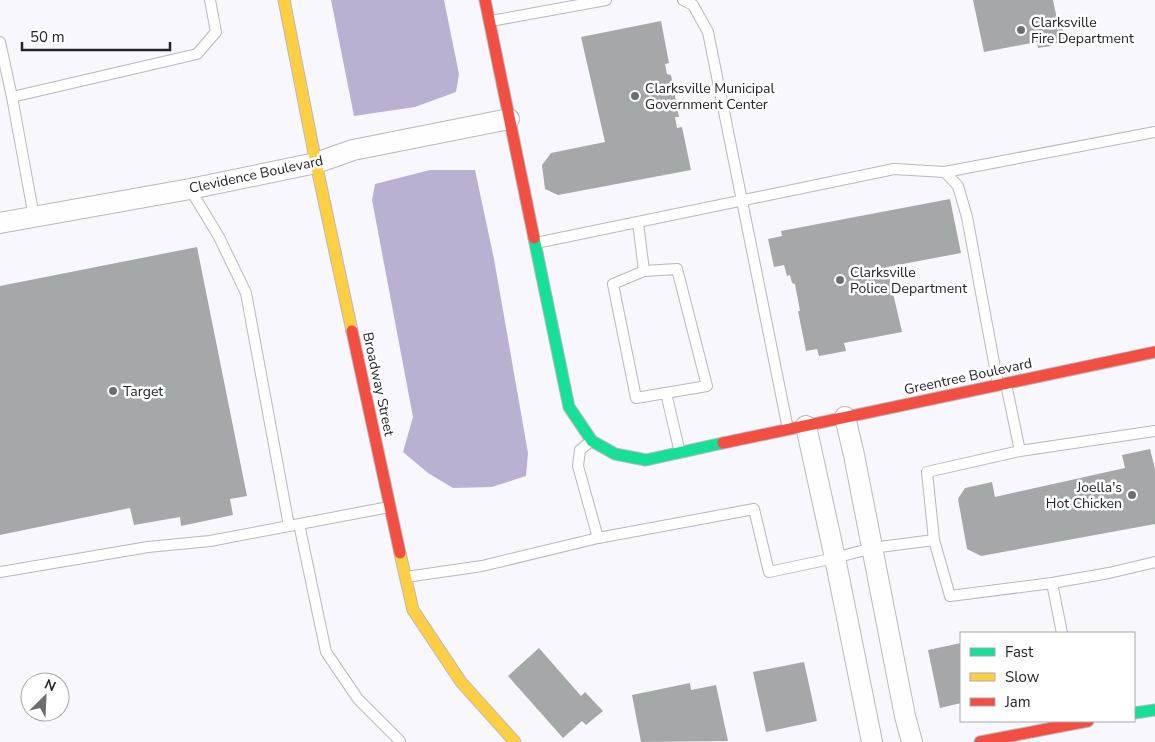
<svg xmlns="http://www.w3.org/2000/svg" width="1155" height="742" viewBox="0 0 1155 742" font-family="'Nunito Sans',sans-serif">
  <rect width="100%" height="100%" fill="#f8f7fd"/>
  <!-- water -->
  <path fill="#bab1d2" d="M331,0H444L459,74L456,92L415,107L354,116Z
    M430,170H475L494,259L528,453L526,476L492,487L453,488L428,473L403,452L413,417L372,200L375,184Z"/>
  <!-- building -->
  <path fill="#a4a8a8" d="M973,0H1053L1057,19L1061,18L1065,42L1051,44V46L1038,48L1037,42L984,52Z
    M661,21L669,63L665,64L667,74L671,75L679,117H675L677,128L682,127L691,170L558,195L545,189L542,165L551,153L605,142L581,37Z
    M950,199L961,253L887,267L902,332L844,343L846,351L819,356L817,349L806,351L798,311H800L795,284L792,283L790,275L787,276L784,265L774,267L768,239L782,236L781,231Z
    M197,247L247,496L230,499L233,515L181,526L180,517L134,525L130,508L0,535V286Z
    M1150,449L1155,469V524L981,556L967,549L958,499L965,488L992,482L995,497L1125,468L1122,455Z
    M961,643V703L940,708L928,650Z
    M539,648L581,696L585,692L603,711L586,725L582,721L563,738L508,676Z
    M804,662L817,721L766,732L753,672Z
    M690,683L691,690L716,685L728,741L641,742L632,695Z"/>
  <g fill="none" stroke-linecap="round" stroke-linejoin="round">
    <defs>
      <path id="lane" d="M683,0L693,5L708,32L788,429
        M491,21L606,0
        M0,42L12,97
        M945,172L1155,132
        M190,189L219,237L246,293L289,526
        M34,217L12,97L197,54L216,32L210,0
        M638,222L644,271L613,284L636,398L707,386L677,269L644,271
        M536,243L894,169L945,172L958,186L967,217L998,384
        M1006,384L1020,451
        M666,393L680,453
        M1155,431L1020,451L927,472L934,540L950,596L1052,583L1109,573L1155,562
        M591,441L580,450L578,466L598,538
        M299,524L326,652L358,699L400,741L399,742
        M0,572L148,547L210,541L389,507
        M406,577L482,566L598,538L754,509L769,572L835,558L872,548L934,540
        M1052,583L1062,633"/>
      <path id="street" d="M0,223L190,189L316,163L353,150L509,119
        M845,417L854,455L905,716L912,742
        M806,426L835,558L872,742"/>
      <path id="fast" d="M534,238L569,407L592,441L615,454L646,460L723,443
        M1134,713L1155,710"/>
      <path id="slow" d="M284,0L316,163L352,331
        M400,553L413,610L461,682L515,742"/>
      <path id="jam" d="M485,0L534,238
        M352,331L400,553
        M723,443L1155,352
        M980,742L1088,721"/>
    </defs>
    <!-- lane casing -->
    <use href="#lane" stroke="#b9b7be" stroke-width="12"/>
    <!-- street casing -->
    <use href="#street" stroke="#b9b7be" stroke-width="22"/>
    <!-- fast casing -->
    <use href="#fast" stroke="#b9b7be" stroke-width="13"/>
    <!-- slow casing -->
    <use href="#slow" stroke="#b9b7be" stroke-width="13"/>
    <!-- jam casing -->
    <use href="#jam" stroke="#b9b7be" stroke-width="13"/>
    <!-- lane -->
    <use href="#lane" stroke="#fefeff" stroke-width="10"/>
    <!-- street -->
    <use href="#street" stroke="#fefeff" stroke-width="20"/>
    <!-- fast -->
    <use href="#fast" stroke="#16e098" stroke-width="11"/>
    <!-- slow -->
    <use href="#slow" stroke="#ffcf43" stroke-width="11"/>
    <!-- jam -->
    <use href="#jam" stroke="#f24e42" stroke-width="11"/>
  </g>
  <!-- markers -->
  <g fill="#6f6d74" stroke="#fff" stroke-width="2">
    <circle cx="1021" cy="30" r="5"/>
    <circle cx="635" cy="96" r="5"/>
    <circle cx="840" cy="280" r="5"/>
    <circle cx="113" cy="391" r="5"/>
    <circle cx="1132" cy="495" r="5"/>
  </g>
  <g text-anchor="middle" stroke-width="5" stroke-linejoin="round" paint-order="stroke">
    <!-- poi labels -->
    <g font-size="14" fill="#25222b" stroke="#fff" text-anchor="start">
      <text x="1031" y="27">Clarksville<tspan x="1031" dy="16">Fire Department</tspan></text>
      <text x="645" y="93">Clarksville Municipal<tspan x="645" dy="16">Government Center</tspan></text>
      <text x="850" y="277">Clarksville<tspan x="850" dy="16">Police Department</tspan></text>
      <text x="123" y="396">Target</text>
      <text x="1122" y="492" text-anchor="end">Joella's<tspan x="1122" dy="16">Hot Chicken</tspan></text>
    </g>
    <!-- street labels -->
    <g font-size="14" fill="#25222b" stroke="#fff">
      <text transform="translate(256 174) rotate(-12)" y="5">Clevidence Boulevard</text>
      <text transform="translate(968 376) rotate(-12)" y="5">Greentree Boulevard</text>
      <text transform="translate(379 384) rotate(78)" y="5">Broadway Street</text>
    </g>
  </g>
  <!-- legend -->
  <rect x="960" y="632" width="175" height="90" fill="#ffffff" stroke="#a8a7aa"/>
  <rect x="970" y="648" width="25" height="8" fill="#16e098" stroke="#a8a7aa"/>
  <text x="1005" y="657" font-size="15" fill="#25222b">Fast</text>
  <rect x="970" y="673" width="25" height="8" fill="#ffcf43" stroke="#a8a7aa"/>
  <text x="1005" y="682" font-size="15" fill="#25222b">Slow</text>
  <rect x="970" y="698" width="25" height="8" fill="#f24e42" stroke="#a8a7aa"/>
  <text x="1005" y="707" font-size="15" fill="#25222b">Jam</text>
  <!-- north arrow -->
  <g transform="translate(45 697) rotate(24)"><circle r="24" fill="#ffffff" stroke="#a8a7aa"/>
  <path d="M0-4L9 19L0 12L-9 19Z" fill="#6f6d74"/>
  <text y="-8" font-size="14" font-weight="bold" text-anchor="middle" fill="#25222b">N</text>
  </g>
  <!-- scale -->
  <path d="M22 42v8h148v-8" fill="none" stroke="#25222b" stroke-width="2.5"/>
  <text x="30" y="42" font-size="15" fill="#25222b" stroke="#ffffff" stroke-width="4" paint-order="stroke">50 m</text>
</svg>
